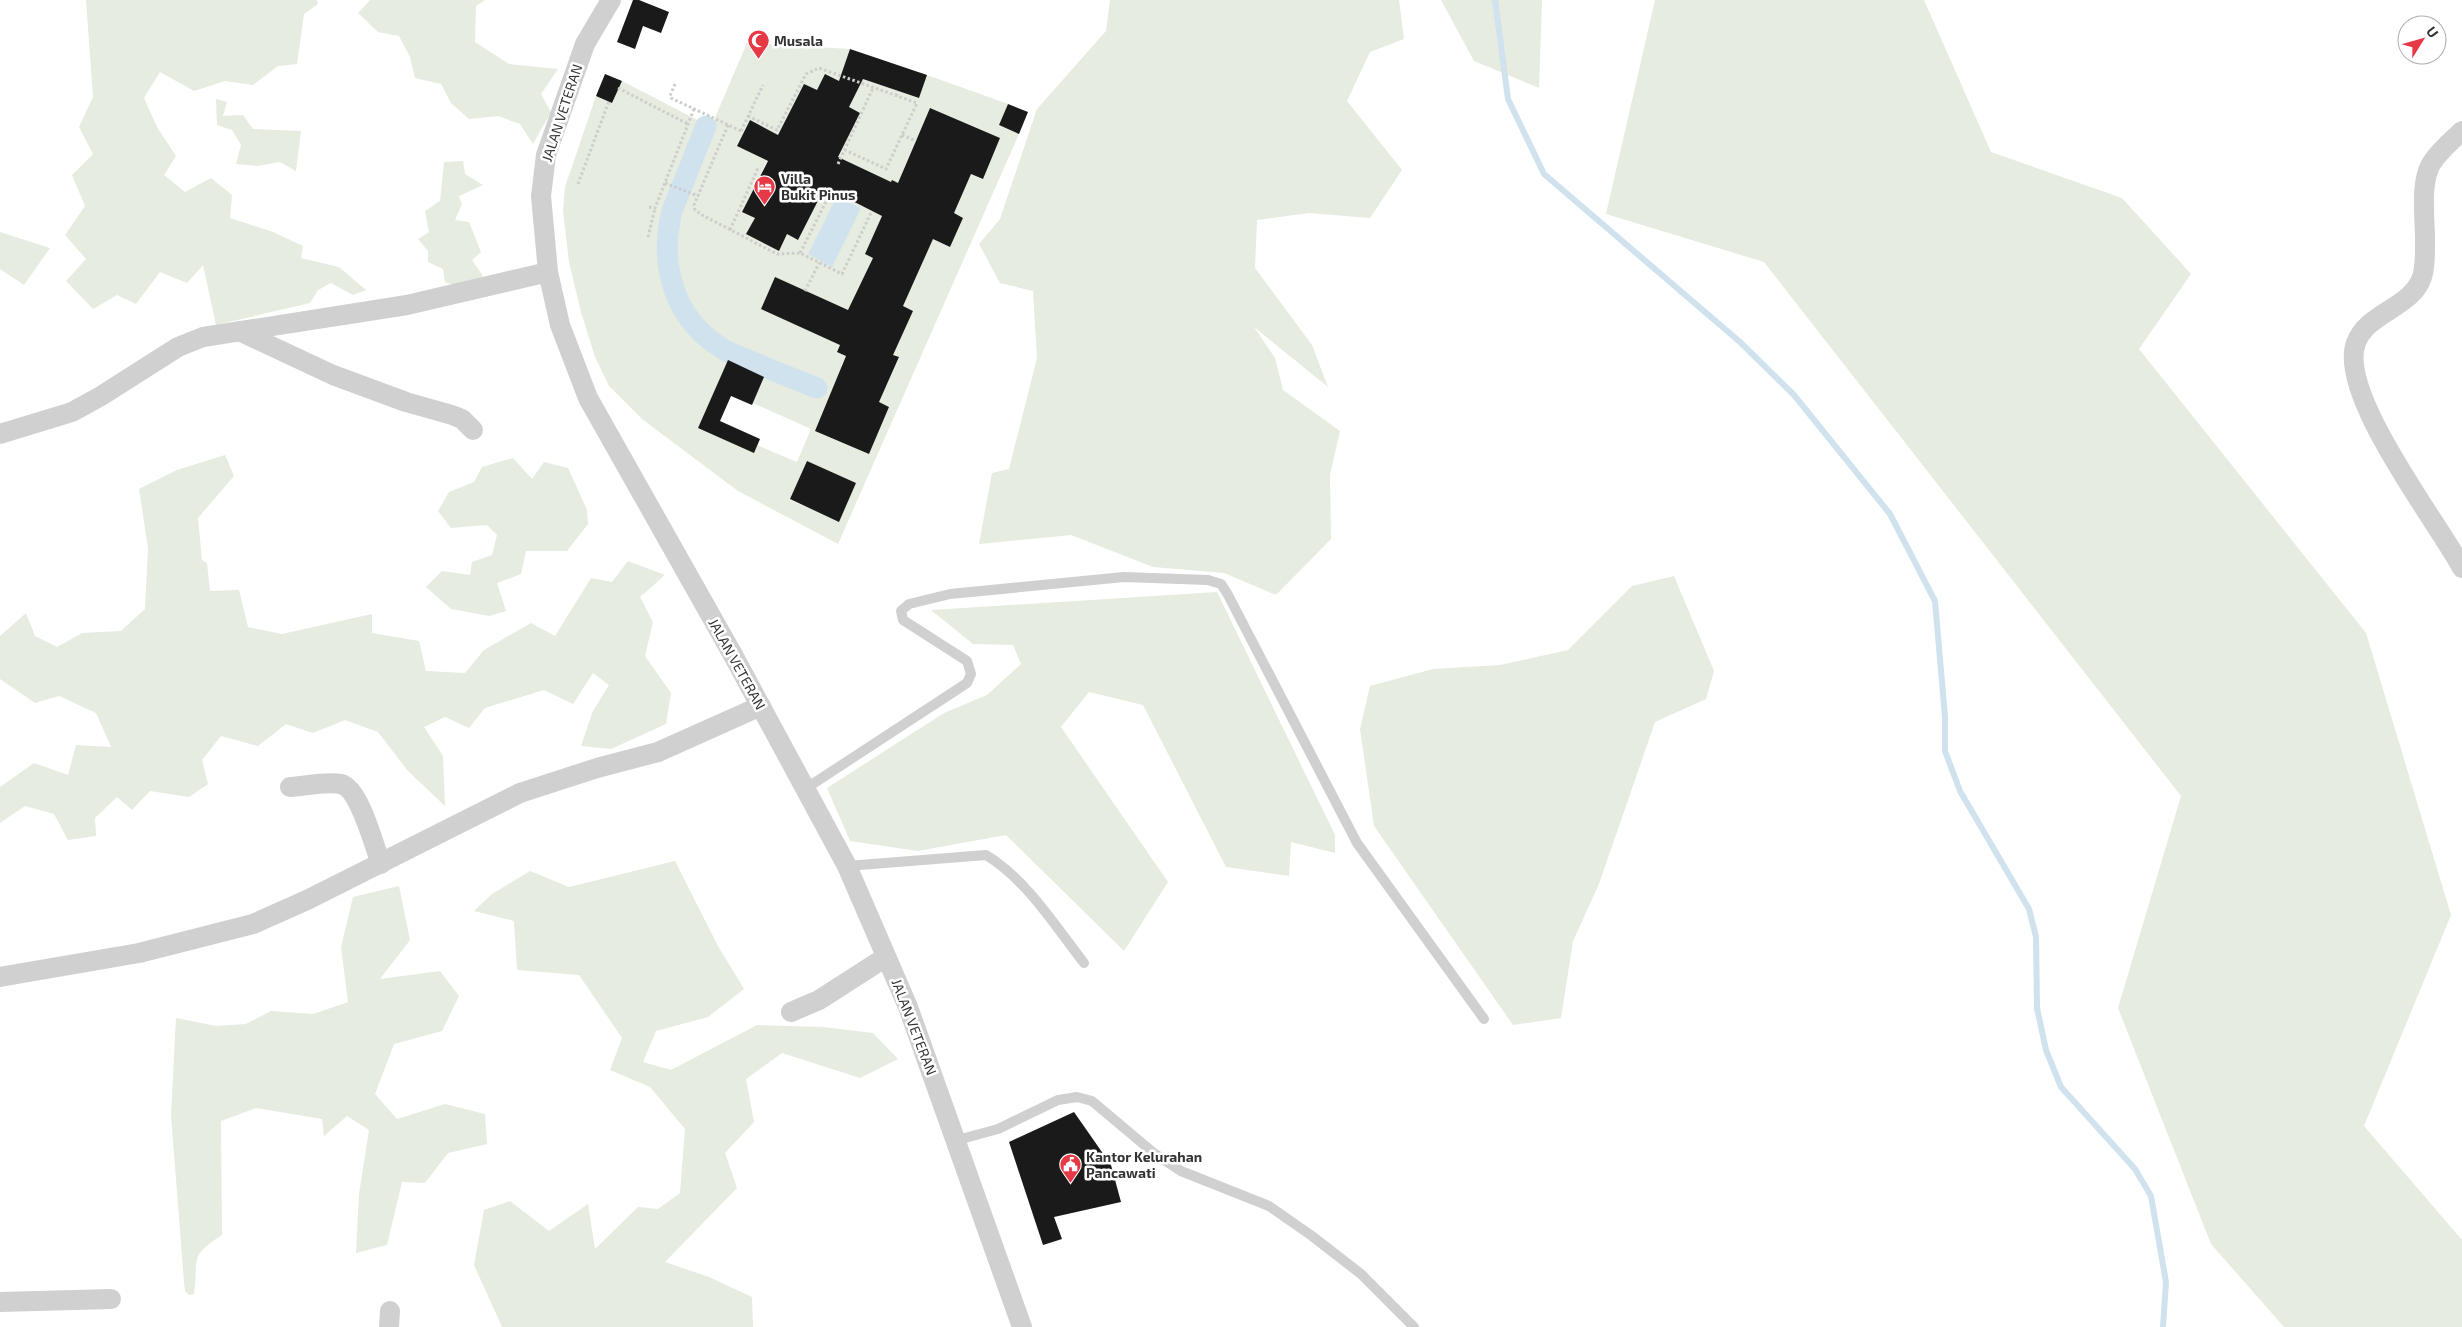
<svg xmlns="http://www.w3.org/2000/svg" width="2462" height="1327" viewBox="0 0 2462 1327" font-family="'Exo 2',sans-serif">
  <rect width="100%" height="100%" fill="#fff"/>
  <!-- green -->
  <path fill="#e6ecdf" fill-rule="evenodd" d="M86,0H317L318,4L304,14L297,64L278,66L253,85L225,81L194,91L160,72L144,98L157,127L176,156L164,175L185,192L211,178L232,195L230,218L273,232L303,246L301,258L339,267L366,290L353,295L331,283L318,290L310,303L216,325L203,265L187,283L160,272L136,304L117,295L93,309L66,281L86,259L65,235L85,206L72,175L93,154L79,127L93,97Z
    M370,0H485L476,6L475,42L509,64L558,69L541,94L551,112L533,144L520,124L498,116L469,119L451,103L441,84L415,78L410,57L399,36L378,32L358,13Z
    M1110,0H1399L1404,39L1370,52L1347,101L1402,170L1370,218L1309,213L1257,220L1255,268L1312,345L1328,387L1254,327L1275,358L1283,390L1340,431L1330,475L1331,539L1276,595L1224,573L1153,567L1071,535L979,544L992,473L1009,469L1037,358L1033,291L1000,283L979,244L1000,219L1037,109L1106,31Z
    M1441,0H1542L1539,88L1474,61Z
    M1655,0H1924L1991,152L2122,198L2191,274L2139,349L2366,633L2451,915L2364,1126L2462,1240V1327H2284L2211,1244L2118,1008L2181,796L1764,262L1606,214Z
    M747,43L850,49L843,72L919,98L927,75L1008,104L999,125L1019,134L838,544L738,491L642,419L609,386L595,357L581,312L569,262L563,211L565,187L596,96L612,103L622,81L711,127ZM804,84L860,113L835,163L887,189L915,180L902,173L930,108L1000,138L983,179L971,174L930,202L963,218L950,247L825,187L798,240L787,234L779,251L747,234L755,218L743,211L767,161L737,145L750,120L778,135ZM882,240L924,259L912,286L870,267L873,258L865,254L871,242ZM870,290L913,311L901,337ZM846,333L899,358L886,387L841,366L846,356L837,351ZM728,360L764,377L753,403L811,429L797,462L757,445L698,428ZM835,384L889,407L869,454L815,431ZM807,461L856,483L839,521L790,500Z
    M216,99L227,102L223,116L243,115L253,129L301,131L296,171L280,162L258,166L236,164L241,145L232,130L217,125Z
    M463,161L465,174L483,185L459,196L462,204L455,220L469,222L481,252L472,260L483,276L461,288L445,282L443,269L428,262V251L418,239L429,232L425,211L440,201L444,162Z
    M0,232L50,248L24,285L0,269Z
    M225,455L234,476L198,518L202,560L207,563L210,591L239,590L248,627L282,634L372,614V633L419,641L426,671L465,673L484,650L531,623L555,636L591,578L612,582L628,561L665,575L640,597L653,622L645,656L671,693L666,724L611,749L581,746L593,711L609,685L593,673L573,704L544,690L485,708L469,728L445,717L424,727L443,756L445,806L408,771L378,732L345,720L313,733L286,724L258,746L221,736L202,760L208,784L189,797L150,791L132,810L117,797L95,818L96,836L68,840L54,814L25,806L0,823V787L34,763L68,775L76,745L111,747L96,713L59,696L35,703L0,679V636L26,613L35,636L57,647L82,633L121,631L145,609L148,548L139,489L177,470Z
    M513,458L532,479L544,462L568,468L587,510L588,524L567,551H526L521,574L497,583L506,611L489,616L451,609L426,587L442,571L470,575L472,562L492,555L497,535L487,525L451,528L438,511L449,492L474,482L482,467Z
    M1674,576L1714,671L1706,699L1655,722L1599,884L1573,941L1561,1018L1513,1025L1374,826L1360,729L1370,686L1433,669L1500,665L1568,650L1632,586Z
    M1217,592L1335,835V853L1291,842L1289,876L1226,867L1143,705L1089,692L1061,727L1168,882L1124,951L1006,835L918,851L850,841L827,788L944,713L987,695L1021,664L1013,645L973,644L931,610Z
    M675,861L718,946L744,989L708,1017L656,1031L643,1062L671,1070L757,1025L823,1027L873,1033L898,1059L860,1078L782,1053L746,1079L754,1122L725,1153L737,1188L665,1262L709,1277L752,1297L753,1327H502L474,1265L484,1210L510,1201L549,1231L588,1204L595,1249L638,1207L658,1209L680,1193L685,1129L650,1087L610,1070L622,1038L579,975L517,970L514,921L474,911L492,894L530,871L569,887Z
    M399,886L410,940L380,979L440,971L459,996L442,1031L394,1044L375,1094L397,1119L445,1104L485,1114L487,1144L448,1153L425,1183L402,1182L387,1245L356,1253L359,1194L369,1130L347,1116L324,1136L322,1119L256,1108L221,1121L222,1235C188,1257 199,1258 194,1294L189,1295L185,1291L184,1282L171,1115L176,1018L216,1026L246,1024L271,1011L313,1014L348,1002L341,947L353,897Z"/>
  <!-- water -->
  <path fill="#cfe2ee" d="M837,196L861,208L832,267L808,254Z"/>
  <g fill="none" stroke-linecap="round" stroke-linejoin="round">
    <!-- stream -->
    <path stroke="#cfe2ee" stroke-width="6" d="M1495,0L1508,99L1544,174L1740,342L1794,395L1890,514L1935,601L1945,717V751L1960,791L2029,909L2036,937L2037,1008L2046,1050L2061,1087L2135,1169L2151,1196L2166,1282L2163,1327"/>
    <!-- canal -->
    <path stroke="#cfe2ee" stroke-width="21" d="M706,126L672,211C659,265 673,320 725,350C733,355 744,358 753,362C774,371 795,379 817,388"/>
  </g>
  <!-- building -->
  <path fill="#1a1a1a" d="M633,0H639L669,12L661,33L643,26L635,49L617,42Z
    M850,49L927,75L919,98L863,79L849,107L860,113L838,157L891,182L892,180L898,183L930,108L1000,138L983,179L971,174L954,213L963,218L950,247L933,239L903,306L913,311L893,355L899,357L879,402L889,407L869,454L815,431L846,356L837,352L840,345L761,309L775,277L848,310L873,258L865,254L882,216L825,187L798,240L787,234L779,251L746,234L755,218L742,212L768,161L737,146L750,120L778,135L804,84L817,90L825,74L839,81Z
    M605,74L622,81L612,103L596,96Z
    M1008,104L1028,112L1019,134L999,125Z
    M728,360L764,377L752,405L731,396L720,421L760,439L754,453L698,428Z
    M807,461L856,483L839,522L790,499Z
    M1074,1112L1111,1165L1121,1202L1054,1217L1062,1239L1043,1245L1009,1142Z"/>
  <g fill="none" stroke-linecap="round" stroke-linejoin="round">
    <!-- path -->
    <path stroke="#cdcdcd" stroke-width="3" stroke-dasharray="2.5 2.5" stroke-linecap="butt" d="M675,84L670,96L671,98L743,132
      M618,88L688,124
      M896,96L898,91
      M748,116L777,130L806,74L819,68L917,103L886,169L845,150
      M728,125L694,205L695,210L702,215L777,254L800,253L842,274L872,211
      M741,131L763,85
      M902,135L916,141
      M838,164L873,88
      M665,183L698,196
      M578,184L609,101
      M649,207L655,208L694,109
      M730,230L758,168
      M648,237L655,208
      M800,253L828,198
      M805,291L819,263"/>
    <!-- service -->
    <path stroke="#d0d0d0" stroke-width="10" d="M805,789L967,683L971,674L967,661L903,620L901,611L909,604L950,594L1124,577L1208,580L1221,584L1227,593L1357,843L1484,1019
      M847,866L986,855C1027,880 1055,926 1084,963
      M954,1141L998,1129L1058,1100L1077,1097L1092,1101L1155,1154L1181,1171L1269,1206L1312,1236L1361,1274L1414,1327"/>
    <!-- minor -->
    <path stroke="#d0d0d0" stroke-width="20" d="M611,0L585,44L546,155L541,196L548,272L560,325L588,398L733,655L847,866L908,1007L1022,1327
      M2462,131C2451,141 2439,151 2431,164C2419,185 2426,224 2425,247C2425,256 2425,268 2422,277C2412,308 2367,312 2356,343C2337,393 2437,521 2462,568
      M239,331L333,375L406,402L452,415L462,419L473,430
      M0,434L72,412L101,396L178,347L203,337L407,305L548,272
      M290,787C305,786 326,781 341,784C360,789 374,846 381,864
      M0,977L139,953L253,924L307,900L520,793L597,768L658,752L761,706
      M791,1012L819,1000L886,957
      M0,1302L111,1299
      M389,1327L390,1311"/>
  </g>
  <!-- icons -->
  <defs>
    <symbol id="mosque-pin" viewBox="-11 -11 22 30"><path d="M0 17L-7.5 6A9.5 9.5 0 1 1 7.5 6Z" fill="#e63946" stroke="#fff"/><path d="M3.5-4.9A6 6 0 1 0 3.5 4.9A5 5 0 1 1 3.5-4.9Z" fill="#fff"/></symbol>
    <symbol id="hotel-pin" viewBox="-11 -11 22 30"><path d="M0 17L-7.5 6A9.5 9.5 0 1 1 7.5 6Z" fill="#e63946" stroke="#fff"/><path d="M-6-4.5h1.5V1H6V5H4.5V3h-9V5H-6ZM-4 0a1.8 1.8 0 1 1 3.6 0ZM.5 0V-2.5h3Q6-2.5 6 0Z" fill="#fff"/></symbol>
    <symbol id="civic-pin" viewBox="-11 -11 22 30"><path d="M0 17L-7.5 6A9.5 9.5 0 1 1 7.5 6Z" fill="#e63946" stroke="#fff"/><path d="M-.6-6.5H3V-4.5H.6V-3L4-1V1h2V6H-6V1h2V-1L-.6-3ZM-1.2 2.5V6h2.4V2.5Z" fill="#fff"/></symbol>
  </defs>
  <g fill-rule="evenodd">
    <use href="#mosque-pin" x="746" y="28" width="25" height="34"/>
    <use href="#hotel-pin" x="752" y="174" width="25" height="34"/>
    <use href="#civic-pin" x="1058" y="1152" width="25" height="34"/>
  </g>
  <g text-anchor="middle" stroke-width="5" stroke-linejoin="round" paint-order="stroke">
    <!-- poi labels -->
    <g font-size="14" font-weight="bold" fill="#333" stroke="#fff" text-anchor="start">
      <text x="774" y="46">Musala</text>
      <text x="781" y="184">Villa<tspan x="781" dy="16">Bukit Pinus</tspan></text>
      <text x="1086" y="1162">Kantor Kelurahan<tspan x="1086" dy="16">Pancawati</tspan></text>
    </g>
    <!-- street labels -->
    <g font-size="14" fill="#333" stroke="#fff">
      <text transform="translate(562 113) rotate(-72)" y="5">JALAN VETERAN</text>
      <text transform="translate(737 664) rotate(61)" y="5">JALAN VETERAN</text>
      <text transform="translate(914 1027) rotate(69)" y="5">JALAN VETERAN</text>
    </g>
  </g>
  <!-- north arrow -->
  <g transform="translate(2422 40) rotate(53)"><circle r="24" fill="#ffffff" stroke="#adadad"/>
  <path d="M0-4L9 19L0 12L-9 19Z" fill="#e63946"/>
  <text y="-8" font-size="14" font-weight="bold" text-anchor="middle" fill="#333333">U</text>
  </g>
</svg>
